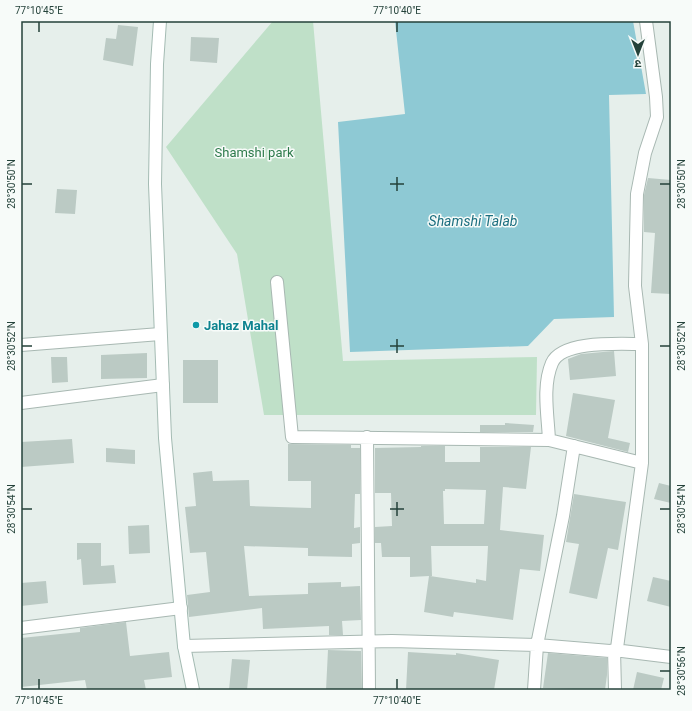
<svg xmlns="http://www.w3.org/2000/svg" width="692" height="711" viewBox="0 0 692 711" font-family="Roboto,'Noto Sans Devanagari',sans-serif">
  <rect width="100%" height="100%" fill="#e6efeb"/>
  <!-- park -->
  <path fill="#bfe0c8" d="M273,21H313L343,361L537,357L536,415H264L237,254L166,147Z"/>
  <!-- water -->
  <path fill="#8ec9d4" d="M395,21H633L646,94L609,95L614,317L554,319L528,346L350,352L338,122L405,114Z"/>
  <!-- building -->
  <path fill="#bbcac4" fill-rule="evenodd" d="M118,25L138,27L133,66L103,60L106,38L116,39Z
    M191,37L219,38L217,63L190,61Z
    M648,178L671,180V294L651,293L655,233L644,232V195Z
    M57,189L77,190L75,214L55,213Z
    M614,351L616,376L570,380L568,359L581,354Z
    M147,353V378L101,379V355Z
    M51,357H67L68,382L52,383Z
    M183,360H218V403H183Z
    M573,393L615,400L608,438L630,443L628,452L566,436Z
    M505,423L534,425L533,432H480V425H505Z
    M72,439L74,463L21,467V442Z
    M288,444L351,445V448H360V494H355L354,528L360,527V543L352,544V557L308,556V548L244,546L249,596L308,594V583L341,582V587L360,586L361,620L342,621L343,635H329V626L263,629L262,608L189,617L187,595L210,592L206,552L190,553L185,507L196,506L193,473L212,471L213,481L249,480L250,506L311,508V481H288Z
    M421,446H445V462H480V447H531L526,489L503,487L500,530L544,535L540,571L520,569L513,620L454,612L453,617L424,612L429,576L410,577V557H382L381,543H375V527L392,526L391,493H375V448L421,447ZM445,489L486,490L484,524H444L443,491H445ZM431,546H488L486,581L476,579V583L430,576H432Z
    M106,448L135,450V464L106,462Z
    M659,483L671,486V503L654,499Z
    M574,494L626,502L618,550L608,548L597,599L569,593L579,544L566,542Z
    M149,525L150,553L129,554L128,526Z
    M77,543H101V566L114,565L116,583L83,585L81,559L77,560Z
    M653,577L671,581V607L647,601Z
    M46,581L48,603L21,606V583Z
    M126,622L130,656L169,652L172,677L144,680L146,690H87L85,680L21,687V638L80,632V628Z
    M328,650L361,651L362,690H326Z
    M408,652L456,655V653L499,660L494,690H406Z
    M548,653L607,658V675L605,690L543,688Z
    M232,659L250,660L247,690H229Z
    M637,672L664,678L661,690H633Z"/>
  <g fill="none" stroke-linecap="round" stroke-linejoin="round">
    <defs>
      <path id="street" d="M277,282L292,437L549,440L642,463
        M21,345L160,334
        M21,403L163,385
        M367,437L369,690
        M549,440C548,416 542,386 552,363C562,340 620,344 642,344
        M21,628L181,608
        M184,646L392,641L537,645L610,651L614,650L617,648L642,463V344L635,286L637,194L645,153L657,117L656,97L646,21
        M534,690L537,645L563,516L574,446
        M615,690L614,650L671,657"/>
      <path id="secondary" d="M160,21L157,64L155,184L165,438L184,646L193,690"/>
    </defs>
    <!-- street casing -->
    <use href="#street" stroke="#a8b8b2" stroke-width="14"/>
    <!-- secondary casing -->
    <use href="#secondary" stroke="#a4bbb3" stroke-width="14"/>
    <!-- street -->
    <use href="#street" stroke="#fff" stroke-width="12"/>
    <!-- secondary -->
    <use href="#secondary" stroke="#fff" stroke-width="12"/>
  </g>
  <!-- ticks -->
  <path fill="none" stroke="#24423a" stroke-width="1.5" d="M39,22V32M397,22V32M397,177V191M22,184H32M390,184H404M660,184H670M397,339V353M22,346H32M390,346H404M660,346H670M397,502V516M22,509H32M390,509H404M660,509H670M660,671H670M39,679V689M397,679V689"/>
  <!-- markers -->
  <circle fill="#0f9aa8" stroke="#f7fbf9" stroke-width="1.5" cx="196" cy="325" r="4"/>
  <g text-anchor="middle" stroke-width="3" stroke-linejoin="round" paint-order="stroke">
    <!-- park labels -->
    <g font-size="13" fill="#2d7a4b" stroke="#f7fbf9">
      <text x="254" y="157">Shamshi park</text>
    </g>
    <!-- culture labels -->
    <g font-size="13" font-weight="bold" fill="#0d838f" stroke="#f7fbf9" text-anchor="start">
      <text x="204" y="330">Jahaz Mahal</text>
    </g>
    <!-- water labels -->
    <g font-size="14" font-style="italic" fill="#1c6f80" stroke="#f7fbf9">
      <text x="473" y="226">Shamshi Talab</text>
    </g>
  </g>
  <!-- border -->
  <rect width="692" height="711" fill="none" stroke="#f7fbf9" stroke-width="44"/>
  <!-- north arrow -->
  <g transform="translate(638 54) rotate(180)" stroke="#f7fbf9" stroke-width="3" paint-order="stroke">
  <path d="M0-3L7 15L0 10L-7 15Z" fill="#24423a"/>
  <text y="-6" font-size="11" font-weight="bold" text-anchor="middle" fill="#24423a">उ</text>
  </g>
  <rect x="22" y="22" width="648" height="667" fill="none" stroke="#24423a" stroke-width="1.5"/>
  <g font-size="10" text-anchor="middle" fill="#24423a">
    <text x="39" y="14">77°10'45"E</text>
    <text x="397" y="14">77°10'40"E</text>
    <text transform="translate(681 184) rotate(-90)" y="4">28°30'50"N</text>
    <text transform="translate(11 184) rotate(-90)" y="4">28°30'50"N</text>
    <text transform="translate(681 346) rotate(-90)" y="4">28°30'52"N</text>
    <text transform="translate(11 346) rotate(-90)" y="4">28°30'52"N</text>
    <text transform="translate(681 509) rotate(-90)" y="4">28°30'54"N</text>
    <text transform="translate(11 509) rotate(-90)" y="4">28°30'54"N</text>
    <text transform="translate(681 671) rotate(-90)" y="4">28°30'56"N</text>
    <text x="39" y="704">77°10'45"E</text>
    <text x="397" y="704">77°10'40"E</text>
  </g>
</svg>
